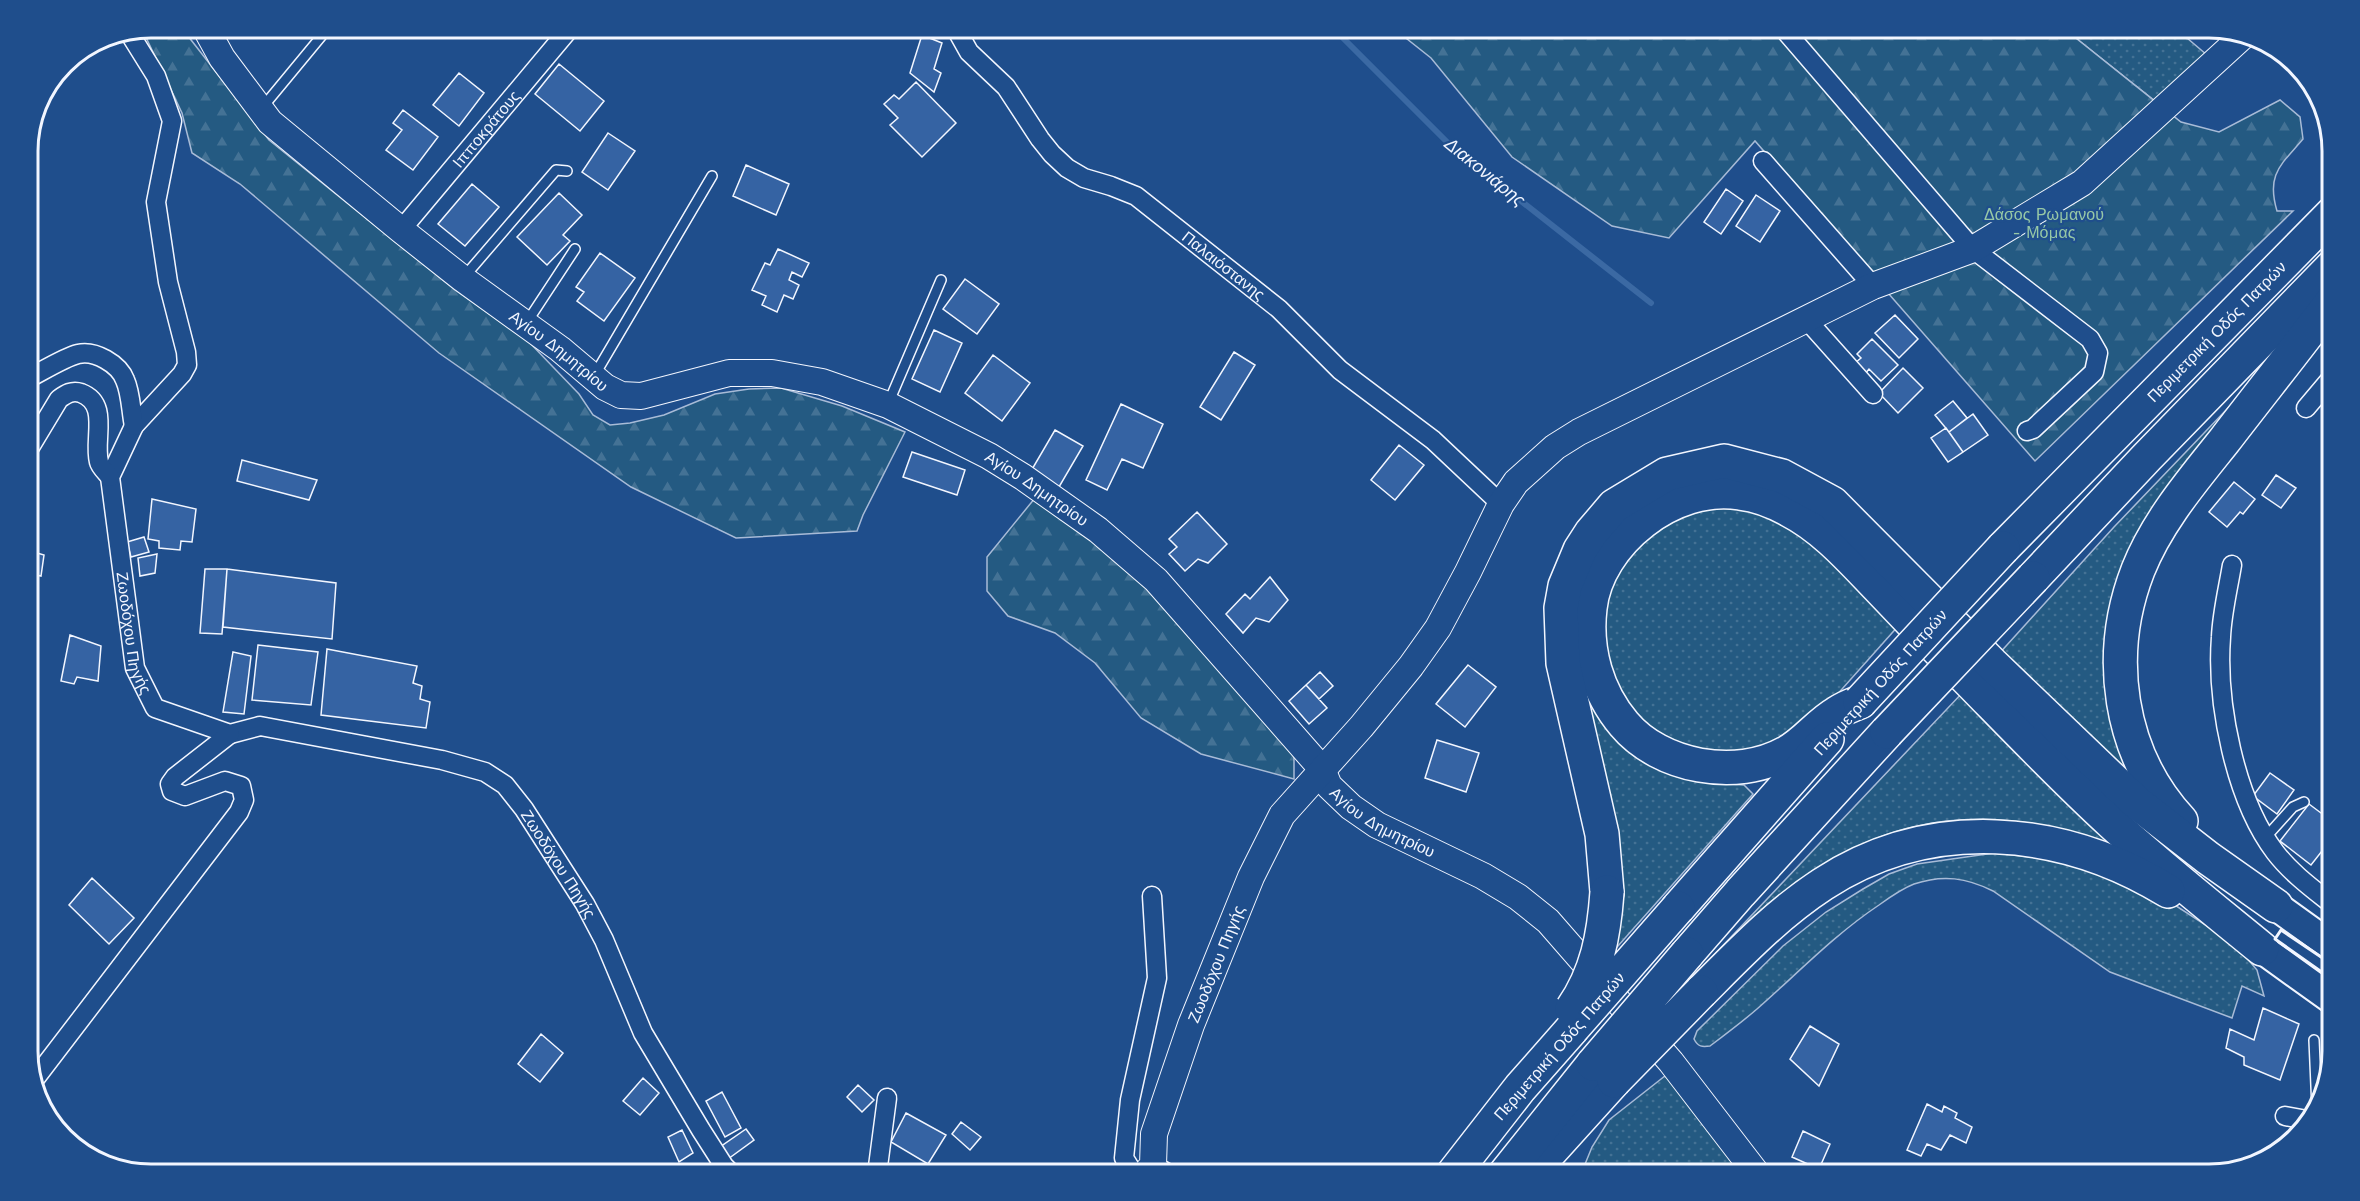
<svg xmlns="http://www.w3.org/2000/svg" width="2360" height="1201" viewBox="0 0 2360 1201" font-family="'Work Sans',sans-serif">
  <defs>
    <pattern id="grass-dots" width="8" height="8" patternUnits="userSpaceOnUse" patternTransform="scale(1.5)"><rect width="8" height="8" fill="#245a82"/><path d="M2 2h.1M6 6h.1" fill="none" stroke="#447295" stroke-width="1.8" stroke-linecap="round"/></pattern>
    <pattern id="forest-firs" width="22" height="20" patternUnits="userSpaceOnUse" patternTransform="scale(1.5)"><rect width="22" height="20" fill="#245a82"/><path d="M5 1l3.5 6h-7zM16 11l3.5 6h-7z" fill="#447295"/></pattern>
  </defs>
  <rect width="100%" height="100%" fill="#1f4e8c"/>
  <!-- grass -->
  <path fill="url(#grass-dots)" stroke="#a8bbd7" stroke-width="1.5" d="M2062,27H2174L2207,55L2155,101Z
    M2251,384L2118,582L2147,798L1997,656L2114,527Z
    M1727,505L1787,521L1900,624L1810,725L1749,753L1689,750L1644,725L1624,702L1606,670L1601,635L1606,594L1626,555L1662,524L1704,509Z
    M1585,687L1715,783L1744,785L1753,794L1610,955Z
    M1964,691L2131,854C2024,806 1909,803 1811,874C1795,886 1781,901 1766,914C1737,940 1707,967 1678,993Z
    M1994,853L2084,863L2164,898L2235,944L2257,970L2264,996L2242,986L2232,1018L2110,972L1993,891C1967,878 1943,874 1914,884C1901,889 1890,897 1879,905C1834,935 1797,974 1757,1009C1742,1022 1726,1034 1710,1046C1702,1047 1698,1047 1694,1039L1697,1031L1783,946L1826,912L1863,889L1889,874L1917,864Z
    M1670,1072L1747,1174H1581L1592,1147L1609,1120Z"/>
  <!-- forest -->
  <path fill="url(#forest-firs)" stroke="#a8bbd7" stroke-width="1.5" d="M150,27H184L188,36L269,140L455,290L529,342L579,394L593,415L610,425L630,423L664,415L715,394L749,389L781,388L842,406L905,432L863,515L857,531L736,538L631,487L439,353L240,184L192,153L182,113L142,29Z
    M1392,27H2062L2181,122L2219,132L2280,100L2300,117L2303,139C2281,165 2266,174 2277,211H2293L2035,461L1755,141L1669,238L1612,226L1512,157L1431,58Z
    M1035,498L1129,567L1294,752V779L1201,754L1141,718L1095,663L1055,633L1008,616L987,591V557Z"/>
  <g fill="none" stroke-linecap="round" stroke-linejoin="round">
    <!-- stream -->
    <path stroke="#3b69a3" stroke-width="6" d="M1332,27L1451,146L1651,303"/>
  </g>
  <!-- building -->
  <path fill="#3563a3" stroke="#f2f6ff" stroke-width="1.5" d="M922,35L942,43L934,69L941,73L934,92L910,73Z
    M559,64L604,101L580,131L535,94Z
    M459,73L484,93L459,126L433,105Z
    M916,82L956,123L922,157L890,125L898,118L884,104L894,95L899,99Z
    M403,110L438,137L413,170L386,150L402,130L393,123Z
    M608,133L635,151L608,190L582,172Z
    M746,165L789,184L776,215L733,196Z
    M472,184L499,207L465,246L438,224Z
    M1726,189L1743,201L1721,234L1704,222Z
    M559,193L582,215L563,235L570,241L547,265L517,237Z
    M1756,195L1780,211L1760,242L1736,226Z
    M778,249L809,263L802,277L792,272L789,280L799,285L793,299L784,295L777,312L762,305L766,296L752,290L765,263L770,265Z
    M600,253L635,278L604,321L577,301L584,292L576,287Z
    M965,279L999,304L977,334L943,309Z
    M1895,315L1918,339L1899,358L1875,333Z
    M934,330L962,343L940,392L912,379Z
    M1872,339L1898,365L1881,381L1869,369L1865,374L1855,363L1861,358L1857,354Z
    M1234,352L1255,365L1221,420L1200,407Z
    M993,355L1030,383L1002,421L965,393Z
    M1903,368L1923,388L1898,413L1879,393Z
    M1953,401L1967,418L1949,432L1935,415Z
    M1121,404L1163,424L1143,468L1122,459L1107,490L1086,480Z
    M1973,414L1988,435L1963,452L1949,432Z
    M1946,428L1963,452L1948,462L1931,438Z
    M1055,430L1083,446L1059,487L1031,471Z
    M1399,445L1424,465L1395,500L1371,480Z
    M912,452L965,470L957,495L903,477Z
    M242,460L317,480L309,500L237,481Z
    M2276,475L2296,488L2281,508L2262,495Z
    M2234,482L2255,499L2243,514L2240,512L2227,527L2209,512Z
    M152,499L196,509L192,542L181,541L180,550L159,548V541L148,539Z
    M1197,512L1227,544L1208,563L1198,559L1185,571L1169,554L1177,547L1169,539Z
    M144,537L149,552L131,557L127,542Z
    M27,550L44,555L41,576L27,573Z
    M157,554L155,573L140,576L138,558Z
    M205,569H227L222,634L200,633Z
    M227,569L336,583L332,639L223,627Z
    M1270,577L1288,600L1269,622L1256,618L1243,633L1226,614L1245,594L1250,599Z
    M70,635L101,646L98,681L77,677L74,684L61,681Z
    M258,645L318,652L311,705L252,700Z
    M327,649L417,666L413,683L422,686L420,699L430,702L426,728L321,715Z
    M233,652L251,656L244,714L223,712Z
    M1468,665L1496,687L1465,727L1436,704Z
    M1320,672L1333,686L1319,699L1306,685Z
    M1306,685L1327,708L1309,724L1289,701Z
    M1437,740L1479,753L1466,792L1425,778Z
    M2270,773L2294,790L2277,814L2253,796Z
    M2309,804L2333,822V837L2311,865L2280,841Z
    M92,878L134,918L109,944L69,905Z
    M2263,1008L2299,1024L2280,1080L2244,1065V1057L2226,1048L2230,1029L2254,1040Z
    M1810,1026L1839,1044L1819,1086L1790,1059Z
    M541,1034L563,1053L540,1082L518,1064Z
    M643,1078L659,1093L640,1115L623,1101Z
    M858,1085L874,1100L862,1112L847,1097Z
    M722,1092L741,1128L725,1137L706,1101Z
    M1927,1104L1942,1112L1944,1106L1957,1113L1955,1118L1972,1127L1966,1143L1950,1135L1941,1150L1927,1144L1921,1156L1907,1150Z
    M906,1113L946,1135L928,1164L891,1142Z
    M961,1122L981,1137L970,1150L952,1134Z
    M746,1129L754,1140L728,1159L720,1147Z
    M682,1130L693,1153L679,1162L668,1137Z
    M1803,1131L1830,1144L1819,1169L1792,1157Z"/>
  <g fill="none" stroke-linecap="round" stroke-linejoin="round">
    <defs>
      <path id="lane" d="M262,108L329,27
        M464,277L556,170L567,171
        M527,322L575,249
        M594,376L712,176
        M888,404L941,280
        M2266,837L2293,807L2304,802
        M2314,1040L2317,1109"/>
      <g id="street">
        <path id="s1" d="M955,27L969,52L1006,87L1040,139L1052,154L1067,168L1084,178L1111,186L1136,196L1279,309L1340,370L1433,440L1501,504"/>
        <path d="M1782,27L1973,249L2090,339L2098,353L2094,372L2033,429L2027,431"/>
        <path id="s2" d="M128,31L156,76L172,121L156,202L168,282L186,352L187,365L182,374L134,426L110,477L135,668L155,708L230,734L260,726L442,760L485,772L505,785L524,809L585,904L604,940L643,1033L701,1130L724,1166L732,1174"/>
        <path d="M1763,161L1873,286"/>
        <path id="s3" d="M401,230L571,27"/>
        <path d="M1806,319L1873,394"/>
        <path d="M27,379C41,372 65,357 78,354C95,350 119,364 125,380C131,393 131,412 134,426"/>
        <path d="M2306,408L2333,376"/>
        <path d="M27,452L59,399C66,394 72,390 81,393C110,404 93,439 99,462C100,467 107,473 110,477"/>
        <path d="M2232,565C2228,589 2222,613 2221,637C2216,703 2235,799 2275,852C2291,873 2313,889 2333,905"/>
        <path d="M34,1080L239,812L244,800L241,786L225,781L185,796L172,791L170,784L175,777L230,734"/>
        <path d="M2285,1116L2307,1120"/>
        <path d="M1153,1165L1169,1174"/>
        <path d="M877,1174L887,1098"/>
        <path d="M1134,1174L1124,1158L1130,1100L1157,978L1152,896"/>
      </g>
      <g id="secondary">
        <path id="s4" d="M205,27L222,58L270,122L401,230L463,279L560,349L605,387L621,395L641,396L729,373H772L822,382L888,405L989,456L1023,477L1098,530L1156,580L1322,769L1329,786L1351,807L1377,825L1483,876L1518,897L1548,921L1671,1062L1757,1174"/>
        <path id="s5" d="M1145,1174L1153,1165L1154,1134L1191,1025L1251,877L1282,815L1361,727L1411,666L1438,628L1468,572L1501,504L1516,482L1555,447L1579,432L1873,286L1973,249L2082,183L2244,35"/>
      </g>
      <path id="primary" d="M2276,906L2333,947
        M2262,949L2333,1000"/>
      <g id="highway">
        <path id="s6" d="M2003,548L2333,213"/>
        <path d="M2033,578L2147,457L2333,266"/>
        <path d="M1860,702C1852,705 1844,708 1837,713C1818,724 1805,743 1786,753C1736,781 1660,767 1624,724C1597,692 1585,650 1590,608C1597,542 1674,482 1740,493C1757,495 1775,502 1789,510C1824,528 1851,559 1878,587C1909,620 1941,653 1973,685C2019,732 2064,779 2112,823C2160,867 2212,908 2262,949"/>
        <path d="M2181,821C2118,753 2105,655 2138,570C2157,522 2192,481 2224,441C2260,394 2297,348 2333,300"/>
        <path d="M1607,892L1602,834L1563,663L1561,608L1565,586L1580,550L1591,533L1614,506L1667,474L1724,461L1782,476L1832,503L1992,664L2136,802L2208,858L2276,906"/>
        <path d="M1678,908L1827,739"/>
        <path d="M1687,954L1740,893L1887,732"/>
        <path d="M1701,992C1740,953 1777,914 1823,884C1931,814 2062,826 2168,891"/>
        <path d="M1539,1164L1614,1081"/>
        <path d="M1453,1174L1520,1088L1572,1029"/>
        <path d="M1505,1174L1593,1064"/>
      </g>
    </defs>
    <!-- lane casing -->
    <use href="#lane" stroke="#f2f6ff" stroke-width="12"/>
    <!-- street casing -->
    <use href="#street" stroke="#f2f6ff" stroke-width="21"/>
    <!-- secondary casing -->
    <use href="#secondary" stroke="#f2f6ff" stroke-width="28"/>
    <!-- primary casing -->
    <use href="#primary" stroke="#f2f6ff" stroke-width="32"/>
    <!-- highway casing -->
    <use href="#highway" stroke="#f2f6ff" stroke-width="36"/>
    <!-- lane -->
    <use href="#lane" stroke="#1f4e8c" stroke-width="9"/>
    <!-- street -->
    <use href="#street" stroke="#1f4e8c" stroke-width="18"/>
    <!-- secondary -->
    <use href="#secondary" stroke="#1f4e8c" stroke-width="26"/>
    <!-- primary -->
    <use href="#primary" stroke="#1f4e8c" stroke-width="28"/>
    <!-- highway -->
    <use href="#highway" stroke="#1f4e8c" stroke-width="33"/>
    <defs>
      <path id="highway-bridge" d="M1860,702L2003,548
        M1887,732L2033,578
        M1572,1009C1597,973 1604,935 1607,892
        M1572,1029L1678,908
        M1593,1064L1687,954
        M1614,1081L1701,992"/>
    </defs>
    <!-- highway-bridge casing -->
    <use href="#highway-bridge" stroke="#f2f6ff" stroke-width="36" stroke-linecap="butt"/>
    <!-- highway-bridge -->
    <use href="#highway-bridge" stroke="#1f4e8c" stroke-width="33"/>
    <!-- wall -->
    <path stroke="#f2f6ff" stroke-width="3" d="M2333,965L2281,930L2275,939L2333,980"/>
  </g>
  <g text-anchor="middle" stroke-width="4.5" stroke-linejoin="round" paint-order="stroke">
    <!-- street labels -->
    <g font-size="16" fill="#f2f6ff" stroke="#1f4e8c">
      <text dy="6" stroke="none"><textPath href="#s3" startOffset="132">Ιπποκράτους</textPath></text>
      <text dy="6" stroke="none"><textPath href="#s1" startOffset="368">Παλαιόστανης</textPath></text>
      <text dy="6" stroke="none"><textPath href="#s6" startOffset="304">Περιμετρική Οδός Πατρών</textPath></text>
      <text dy="6" stroke="none"><textPath href="#s4" startOffset="484">Αγίου Δημητρίου</textPath></text>
      <text dy="6" stroke="none"><textPath href="#s4" startOffset="1006">Αγίου Δημητρίου</textPath></text>
      <text dy="6" stroke="none"><textPath href="#s2" startOffset="645">Ζωοδόχου Πηγής</textPath></text>
      <text transform="translate(1880 682) rotate(-48)" y="6">Περιμετρική Οδός Πατρών</text>
      <text dy="6" stroke="none"><textPath href="#s4" startOffset="1492">Αγίου Δημητρίου</textPath></text>
      <text dy="6" stroke="none"><textPath href="#s2" startOffset="1184">Ζωοδόχου Πηγής</textPath></text>
      <text dy="6" stroke="none"><textPath href="#s5" startOffset="224">Ζωοδόχου Πηγής</textPath></text>
      <text transform="translate(1559 1046) rotate(-49)" y="6">Περιμετρική Οδός Πατρών</text>
    </g>
    <!-- park labels -->
    <g font-size="16" fill="#97c8a6" stroke="#1f4e8c">
      <text x="2044" y="220">Δάσος Ρωμανού<tspan x="2044" dy="18">- Μόμας</tspan></text>
    </g>
    <!-- water labels -->
    <g font-size="18" font-style="italic" fill="#f2f6ff" stroke="#1f4e8c">
      <text transform="translate(1485 172) rotate(39)" y="6">Διακονιάρης</text>
    </g>
  </g>
  <!-- crop -->
  <path d="M0 0H2360V1201H0ZM151 38H2209A113 113 0 0 1 2322 151V1051A113 113 0 0 1 2209 1164H151A113 113 0 0 1 38 1051V151A113 113 0 0 1 151 38Z" fill="#1f4e8c" fill-rule="evenodd"/>
  <path fill="none" stroke="#f2f6ff" stroke-width="3" d="M151 38H2209A113 113 0 0 1 2322 151V1051A113 113 0 0 1 2209 1164H151A113 113 0 0 1 38 1051V151A113 113 0 0 1 151 38Z"/>
</svg>
